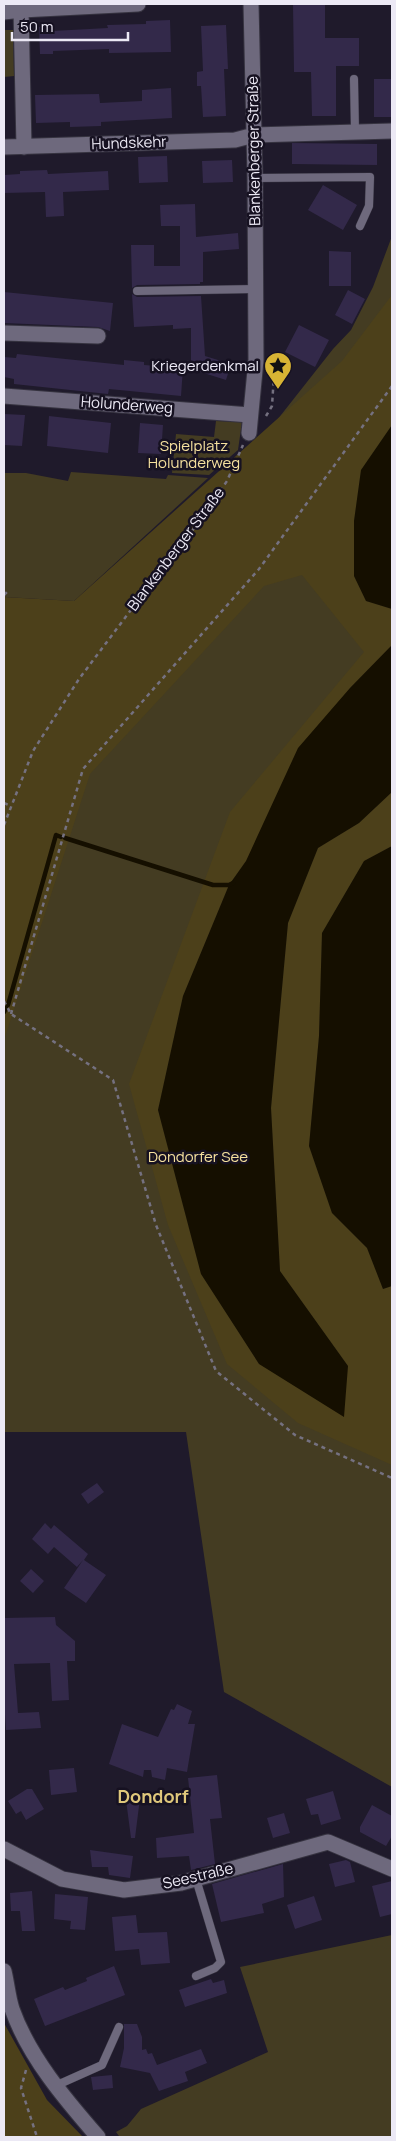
<svg xmlns="http://www.w3.org/2000/svg" width="396" height="2141" viewBox="0 0 396 2141" font-family="Manrope,sans-serif">
  <rect width="100%" height="100%" fill="#1f1a2b"/>
  <!-- green -->
  <path fill="#443c22" d="M4,30H13L14,76L4,77Z
    M392,236V1787L224,1692L186,1432H4V884L247,458L333,349L351,330L373,287Z
    M216,421L242,422L238,450L209,475L172,473L176,434L214,437Z
    M71,472L166,479L168,475L208,478L74,601L4,597V473H26L68,481Z
    M392,1935V2137L119,2136L116,2132L127,2126L141,2109L268,2052L240,1967Z"/>
  <!-- forest -->
  <path fill="#4c401a" d="M392,295V425L361,470L354,521V576L366,601L392,609V645L350,688L246,861L229,885L183,996L158,1110L201,1274L259,1364L348,1366L280,1271L271,1108L288,923L318,848L359,823L392,792V846L364,861L322,933L319,1036L309,1146L332,1213L367,1248L383,1289L392,1286V1465L298,1423L227,1364L168,1225L129,1084L230,812L364,652L302,575L264,586L90,774L4,1040V597L74,601L342,361Z
    M4,2023L47,2100L83,2137H4Z"/>
  <!-- water -->
  <path fill="#150f00" d="M392,425V609L366,601L354,576V521L361,470Z
    M392,645V792L359,823L318,848L288,923L271,1108L280,1271L348,1366L344,1417L259,1364L201,1274L158,1110L183,996L229,885L246,861L298,748L350,688Z
    M392,846V1286L383,1289L367,1248L332,1213L309,1146L319,1036L322,933L364,861Z"/>
  <g fill="none" stroke-linecap="round" stroke-linejoin="round">
    <!-- stream -->
    <path stroke="#150f00" stroke-width="4.5" d="M65,838L213,885H229L233,883
      M8,1005L56,835L61,837
      M4,1012L6,1008"/>
  </g>
  <!-- building -->
  <path fill="#33294a" d="M293,4H325V38H359V66H336V116H312L311,72H294Z
    M170,20L171,52L109,53V49L53,51V54H40L39,27L52,26V31L108,28L107,25L146,24V21Z
    M226,25L228,69H224L226,116L203,117L201,86H197V72L203,71L201,26Z
    M374,79H392V117H374Z
    M171,88L172,118L101,122V126L70,127V122L36,123L35,95L99,94L100,103L142,101V90Z
    M292,143L377,144V165L292,164Z
    M167,156L168,182L139,183L138,157Z
    M232,160L233,182L203,183L202,161Z
    M47,170L48,174L108,171L109,190L63,192L64,216L46,217L45,192L4,193V175L20,174V171Z
    M323,185L357,205L343,230L308,210Z
    M195,204L196,237L238,233L239,249L203,252V282H200V284L137,285L132,288L131,245H154V266H180V226H161L160,205Z
    M329,251L351,252V286H329Z
    M348,290L365,299L352,324L335,315Z
    M4,292L113,303L110,331L98,327L4,323Z
    M132,294L137,297L201,296L205,356L231,364L226,380L191,369V328L173,329V325L134,327Z
    M299,325L329,340L315,367L285,352Z
    M17,354L124,365V360L144,362V365L183,368L181,396L109,389L108,394L14,384V379L4,377V357L16,358Z
    M4,414L25,415L22,446L4,445Z
    M49,416L111,423L108,453L47,446Z
    M140,423L163,425L161,454L138,453Z
    M97,1483L104,1492L88,1504L81,1494Z
    M45,1523L51,1529L54,1525L88,1554L84,1560L106,1575L86,1603L64,1588L83,1560L77,1567L54,1547L48,1554L32,1539Z
    M31,1569L44,1581L33,1593L20,1581Z
    M55,1617L56,1625L75,1641V1661H67L69,1700L52,1701L50,1663L14,1664L18,1713L39,1712L41,1728L6,1730L4,1700V1618Z
    M177,1704L192,1711L188,1724H195L187,1772L167,1768L165,1780L152,1777L151,1770H144L143,1777L109,1764L122,1724L158,1737L171,1709L174,1710Z
    M74,1768L77,1792L51,1795L49,1770Z
    M217,1775L222,1818L210,1819L215,1864L191,1870L189,1856L157,1858L156,1838L194,1833L188,1778Z
    M27,1789H32L44,1809L26,1820L21,1811L16,1814L8,1801Z
    M333,1791L341,1819L321,1825L318,1814L311,1815L306,1799Z
    M140,1798L135,1838H131L126,1800Z
    M372,1805L392,1816V1836L386,1846L360,1832V1827Z
    M284,1813L290,1833L273,1838L267,1818Z
    M90,1850L133,1856L130,1878L109,1875L108,1867H92Z
    M346,1860L350,1862L355,1882L335,1887L329,1864Z
    M283,1864L284,1897L262,1904L264,1913L221,1922L212,1884Z
    M392,1881V1914L380,1917L372,1886Z
    M32,1891L35,1931H22L20,1911H11L10,1893Z
    M55,1894L88,1897L85,1930L70,1929L71,1921L54,1919Z
    M314,1896L322,1920L295,1929L287,1905Z
    M136,1915L138,1933L167,1932L170,1963L141,1965L139,1949L115,1951L112,1917Z
    M114,1966L125,1995L45,2026L34,1999L63,1987L65,1990L87,1981L86,1978Z
    M211,1979L213,1983L224,1980L227,1993L185,2007L179,1990Z
    M124,2024H137L142,2037V2050L146,2049L148,2054L152,2053L157,2065L201,2049L207,2063L185,2072L188,2081L159,2091L150,2073L120,2067L124,2048Z
    M112,2075L113,2088L93,2090L91,2077Z"/>
  <g fill="none" stroke-linecap="round" stroke-linejoin="round">
    <defs>
      <path id="lane" d="M354,79L355,132
        M255,178L370,177L369,206L360,226
        M137,291L256,289
        M196,1879L221,1962L215,1968L196,1976
        M55,2086L102,2065L119,2027"/>
      <path id="street" d="M4,12L21,10
        M4,147L235,140L254,135L392,131
        M24,147L21,10L138,4
        M4,333L98,336
        M4,396L250,415
        M249,433L256,360L255,178L251,4
        M4,1849L62,1879L124,1890L181,1883L328,1842L392,1869"/>
      <path id="secondary" d="M4,1971C7,1983 8,1997 12,2009C29,2057 65,2099 98,2137"/>
    </defs>
    <!-- lane casing -->
    <use href="#lane" stroke="#363340" stroke-width="9"/>
    <!-- street casing -->
    <use href="#street" stroke="#363340" stroke-width="17"/>
    <!-- secondary casing -->
    <use href="#secondary" stroke="#363340" stroke-width="17"/>
    <!-- path -->
    <path stroke="#757180" stroke-width="2.5" stroke-dasharray="4 4" stroke-linecap="butt" d="M266,416L272,406L274,375L271,372
      M4,595L8,591
      M4,803L11,806
      M4,825L33,751L79,679L158,574L195,527L227,481L243,445
      M4,1001L11,1014L113,1080L156,1225L216,1371L295,1435L392,1478
      M11,1014L83,769L259,569L392,386
      M26,2070L21,2088L37,2137"/>
    <!-- lane -->
    <use href="#lane" stroke="#6e697d" stroke-width="8"/>
    <!-- street -->
    <use href="#street" stroke="#6e697d" stroke-width="15"/>
    <!-- secondary -->
    <use href="#secondary" stroke="#6e697d" stroke-width="15"/>
  </g>
  <!-- icons -->
  <defs>
    <symbol id="sight-pin" viewBox="-11 -11 22 30"><path d="M0 17L-7.5 6A9.5 9.5 0 1 1 7.5 6Z" fill="#d8b434" stroke="#161121"/><path d="M0-6L1.8-2.2L6-1.7L2.9 1.2L3.7 5.4L0 3.3L-3.7 5.4L-2.9 1.2L-6-1.7L-1.8-2.2Z" fill="#111"/></symbol>
  </defs>
  <g fill-rule="evenodd">
    <use href="#sight-pin" x="262" y="350" width="32" height="43"/>
  </g>
  <g text-anchor="middle" stroke-width="5" stroke-linejoin="round" paint-order="stroke">
    <!-- street labels -->
    <g font-size="15" fill="#ece9f5" stroke="#161121">
      <text transform="translate(129 143) rotate(-2)" y="5">Hundskehr</text>
      <text transform="translate(254 151) rotate(-91)" y="5">Blankenberger Straße</text>
      <text transform="translate(127 405) rotate(4)" y="5">Holunderweg</text>
      <text transform="translate(176 549) rotate(-53)" y="5">Blankenberger Straße</text>
      <text transform="translate(198 1876) rotate(-13)" y="5">Seestraße</text>
    </g>
    <!-- poi labels -->
    <g font-size="15" fill="#ece9f5" stroke="#161121" text-anchor="end">
      <text x="259" y="371">Kriegerdenkmal</text>
    </g>
    <!-- park labels -->
    <g font-size="15" fill="#f6e19e" stroke="#161121">
      <text x="194" y="451">Spielplatz<tspan x="194" dy="17">Holunderweg</tspan></text>
      <text x="198" y="1162">Dondorfer See</text>
    </g>
    <!-- quarter labels -->
    <g font-size="18" font-weight="bold" fill="#dfc77b" stroke="#161121">
      <text x="153" y="1803">Dondorf</text>
    </g>
  </g>
  <!-- border -->
  <rect width="396" height="2141" fill="none" stroke="#ece9f5" stroke-width="10"/>
  <!-- scale -->
  <path d="M12 32v8h116v-8" fill="none" stroke="#ece9f5" stroke-width="2.5"/>
  <text x="20" y="32" font-size="15" fill="#ece9f5" stroke="#161121" stroke-width="4" paint-order="stroke">50 m</text>
</svg>
